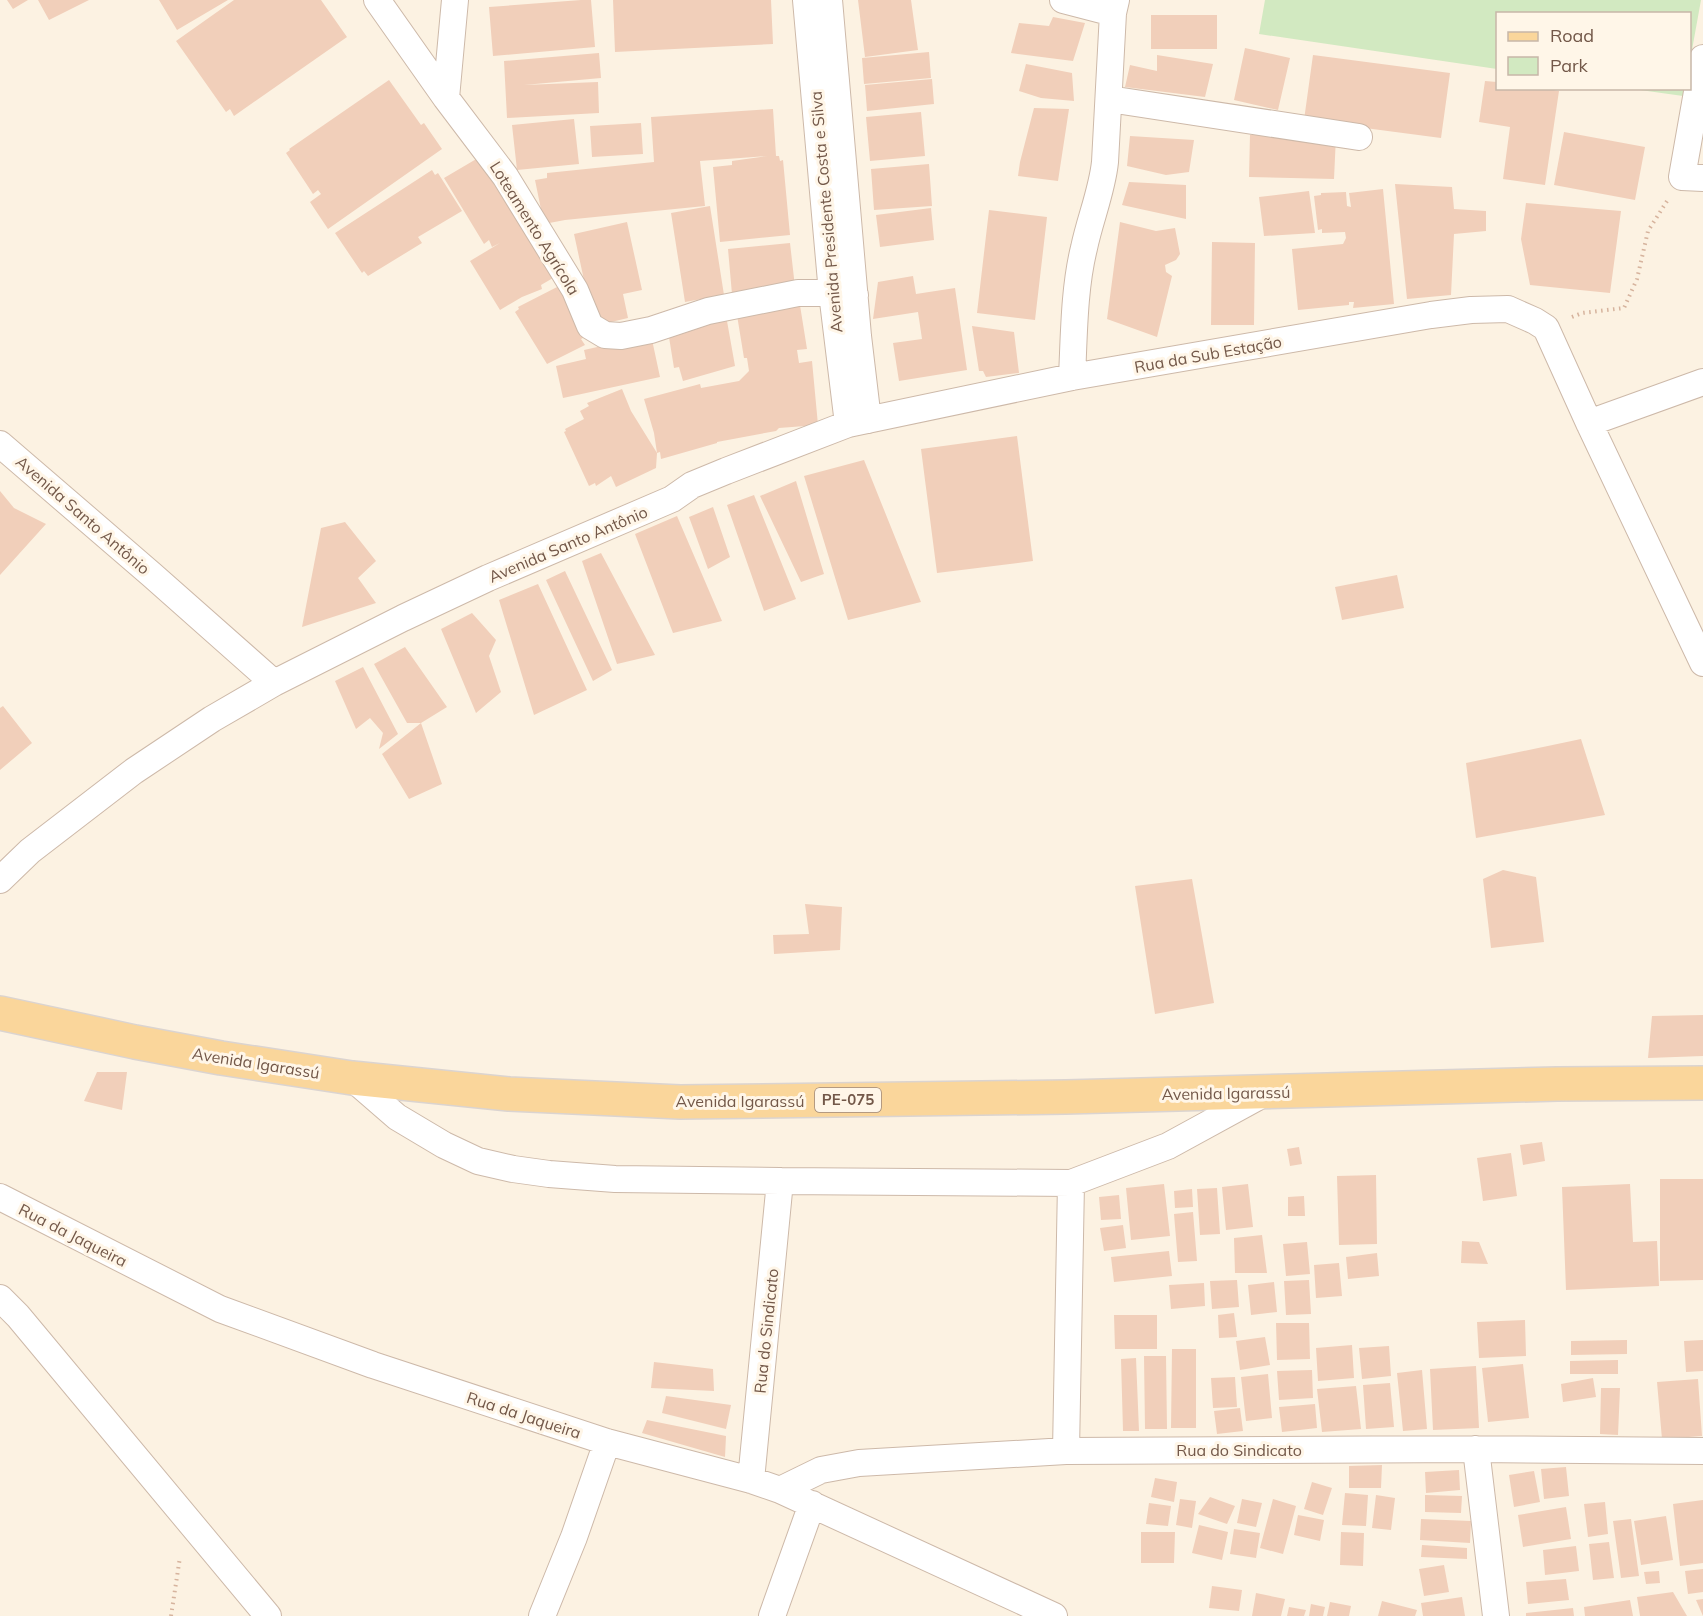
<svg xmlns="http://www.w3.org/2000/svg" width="1703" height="1616" viewBox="0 0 1703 1616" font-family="Mulish,sans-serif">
  <rect width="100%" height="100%" fill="#fcf2e2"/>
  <!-- green -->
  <path fill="#d2e9c1" d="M1265,0H1701L1690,61V14H1498L1497,69L1259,34Z
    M1633,89H1684L1683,96Z"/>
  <!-- building -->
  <path fill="#f1cfba" d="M7,0H28L13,9Z
    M38,0H89L49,20Z
    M159,0H228L177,30Z
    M234,0H321L347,37L234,116L230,109L226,112L176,41Z
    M581,0H591L595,47L493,56L489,7Z
    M613,0H771L773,44L615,52Z
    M858,0H911L918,50L865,57Z
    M1151,15H1217V49H1151Z
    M1053,17L1085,23L1073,61L1011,53L1019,23L1049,26Z
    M1245,48L1290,58L1278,110L1234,100Z
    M929,52L931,78L864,84L862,58Z
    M599,53L601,78L524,85L598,82L599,113L507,118L504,61Z
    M1157,55L1213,64L1205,97L1125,87L1130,65L1157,71Z
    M1313,55L1450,73L1441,138L1304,120Z
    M1026,64L1072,73L1074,101L1041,98L1019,91Z
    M932,79L934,104L867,111L865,85Z
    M389,80L421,125L424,123L442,149L328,229L310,202L321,194L318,190L313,194L286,153L290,150L289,149Z
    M1485,81L1497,82V88H1542L1559,91L1545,185L1503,179L1510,127L1479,122Z
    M1034,108L1069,109L1058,181L1018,176L1020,162Z
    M773,109L776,156H779L780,161L783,160L790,235L720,242L713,167L732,165V161L768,156L700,161L705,206L565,220L544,224L535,180L547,178V173L654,162L651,117Z
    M921,112L925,156L870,161L866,117Z
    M574,119L579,164L517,170L512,125Z
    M641,123L643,154L592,157L590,126Z
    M1564,132L1645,147L1635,200L1554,185Z
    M1250,135L1336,136L1334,179L1249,177Z
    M1130,136L1194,140L1189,172L1166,175L1127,166Z
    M478,158L502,197L505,196L553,278L541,285L542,289L522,297L500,310L470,261L500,243L492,247L489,240L484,244L444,178Z
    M929,164L932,206L874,210L871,169Z
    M432,170L435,175L438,173L462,211L418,237L422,243L368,276L364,271L362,273L335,233Z
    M1129,182L1186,185V219L1122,205Z
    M1395,184L1452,187L1454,209L1486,211V231L1454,234L1451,295L1407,299Z
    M1383,189L1394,304L1353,308L1354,302H1349V305L1298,310L1292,249L1343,244L1346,238L1345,232L1322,233V229L1318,230L1314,196L1321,195V193L1346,192L1347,206L1351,207L1349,193Z
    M1309,191L1315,233L1264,236L1259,197Z
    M1526,203L1621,211L1610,293L1530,285L1521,239Z
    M710,206L724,295L685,302L671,213Z
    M931,208L934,240L880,247L876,215Z
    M989,210L1047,217L1035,320L977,313Z
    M627,222L642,290L623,294L628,318L594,326L574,234Z
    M1120,222L1156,231L1175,228L1180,254L1176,260L1165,265L1166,272L1172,276L1157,337L1107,319Z
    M1212,242L1255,243L1254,325H1211Z
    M790,243L795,287L732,294L728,249Z
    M913,276L916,294L955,288L967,370L899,381L893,343L922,339L918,312L873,319L878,282Z
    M561,285L590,334L581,339L585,345L547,364L515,312L519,309L518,307Z
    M799,299L807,349L797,350L799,363L812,361L818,425L779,428L776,431L717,442V443L661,459L660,452L657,453L654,433L644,399L700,384L701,388L739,381L749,371L747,358H744L736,309Z
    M719,313L722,322L727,321L735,366L683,381L679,367L674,368L668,331Z
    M972,326L1014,332L1019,373L986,377L983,371H979Z
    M651,335L660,377L563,398L556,366L586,359L584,350Z
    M622,389L631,411L657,453L656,468L616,487L611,476L596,486L595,483L589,486L564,432L566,431L565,429L584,419L580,411L589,406L587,403Z
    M1017,436L1033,561L937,573L921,449Z
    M864,460L921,602L848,620L804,476Z
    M796,481L824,574L801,582L760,496Z
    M0,491L14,508L46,524L0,575Z
    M754,495L796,599L764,611L727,505Z
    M713,507L730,557L708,569L689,517Z
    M677,516L722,621L673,633L635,534Z
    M345,522L376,561L358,578L376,603L302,627L321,528Z
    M601,553L655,655L617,664L582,561Z
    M565,571L612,670L593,681L546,580Z
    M1397,575L1404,608L1342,620L1335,587Z
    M538,584L587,690L534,715L499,600Z
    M472,613L496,640L489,656L501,692L476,713L441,629Z
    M405,647L447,707L421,723H407L374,664Z
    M363,667L398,734L379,749L383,733L370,718L356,729L335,681Z
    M3,706L32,743L0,770V708Z
    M421,723L442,784L409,799L382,754Z
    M1581,739L1605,815L1476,838L1466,763Z
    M1503,870L1536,877L1544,942L1491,948L1483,879Z
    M1192,879L1214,1003L1155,1014L1135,886Z
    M805,904L842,907L840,950L774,954L773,935L809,934Z
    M1703,1015V1056L1648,1058L1652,1016Z
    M97,1072H127L122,1110L84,1101Z
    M1542,1142L1545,1161L1523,1165L1520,1145Z
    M1299,1147L1302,1164L1290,1166L1287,1149Z
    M1511,1153L1517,1196L1483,1201L1477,1158Z
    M1376,1175L1377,1244L1339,1245L1337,1176Z
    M1660,1179H1703V1280L1660,1281Z
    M1164,1184L1170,1236L1131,1240L1126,1188Z
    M1248,1184L1253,1227L1226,1230L1222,1187Z
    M1630,1184L1633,1242L1657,1241L1659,1286L1566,1290L1562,1187Z
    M1217,1188L1220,1234L1200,1235L1197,1189Z
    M1192,1189L1193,1207L1175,1208L1174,1191Z
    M1119,1195L1121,1219L1101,1220L1099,1197Z
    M1304,1196L1305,1216H1288V1197Z
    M1193,1212L1197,1261L1178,1262L1174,1214Z
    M1123,1225L1126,1248L1104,1251L1100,1228Z
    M1262,1235L1267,1273H1235L1234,1238Z
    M1462,1241L1479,1242L1488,1264L1461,1263Z
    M1307,1242L1310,1274L1286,1276L1283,1244Z
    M1169,1251L1172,1276L1114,1282L1111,1257Z
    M1377,1253L1379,1276L1348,1279L1346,1257Z
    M1339,1263L1342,1296L1316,1298L1314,1265Z
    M1237,1280L1239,1307L1212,1309L1210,1281Z
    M1309,1280L1311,1314L1286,1315L1284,1281Z
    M1274,1282L1277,1312L1251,1315L1248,1285Z
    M1204,1283L1205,1306L1171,1309L1169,1285Z
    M1234,1313L1237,1337L1219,1338L1218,1315Z
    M1114,1315H1157V1349H1115Z
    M1525,1320L1526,1356L1479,1358L1477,1322Z
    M1276,1323H1309L1310,1359L1277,1360Z
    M1265,1337L1270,1365L1240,1370L1236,1341Z
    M1627,1340V1354L1571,1355V1341Z
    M1703,1340V1371L1686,1372L1684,1341Z
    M1352,1345L1354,1378L1318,1381L1316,1348Z
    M1389,1346L1391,1376L1362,1379L1359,1348Z
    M1172,1349H1196V1428H1171Z
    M1144,1356H1166L1167,1429H1145Z
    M1136,1358L1139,1431H1123L1121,1359Z
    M1618,1360V1374H1570V1361Z
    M654,1362L713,1369L714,1391L651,1388Z
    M1523,1364L1529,1418L1488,1422L1482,1368Z
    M1476,1366L1479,1428L1433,1430L1430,1369Z
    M1312,1370L1313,1398L1279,1400L1277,1371Z
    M1422,1370L1427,1429L1403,1431L1397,1373Z
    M1268,1374L1272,1418L1246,1421L1241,1377Z
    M1235,1377L1237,1407L1213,1408L1211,1378Z
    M1593,1378L1596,1397L1563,1402L1561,1384Z
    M1698,1379L1702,1436L1662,1439L1657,1382Z
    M1390,1383L1394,1427L1366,1429L1363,1385Z
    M1356,1386L1361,1429L1322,1432L1317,1389Z
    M1601,1388H1620L1618,1435L1600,1434Z
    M666,1396L731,1405L726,1429L662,1413Z
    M1315,1404L1317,1428L1282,1432L1279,1407Z
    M1240,1408L1243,1431L1217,1434L1214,1411Z
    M647,1420L726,1436L725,1457L642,1433Z
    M1382,1465L1381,1488H1349V1466Z
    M1566,1467L1569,1496L1544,1499L1541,1469Z
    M1459,1470L1460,1490L1426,1493L1425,1472Z
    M1534,1471L1540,1502L1514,1507L1509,1475Z
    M1155,1478L1177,1482L1174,1502L1151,1497Z
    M1312,1482L1332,1488L1323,1515L1304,1509Z
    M1345,1493L1368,1495L1366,1526L1342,1525Z
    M1376,1495L1395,1498L1391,1530L1372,1528Z
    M1425,1495L1462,1496L1461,1513L1425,1512Z
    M1210,1497L1235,1506L1227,1524L1198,1514Z
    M1180,1499L1196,1501L1192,1528L1176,1525Z
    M1242,1499L1262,1503L1256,1527L1237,1523Z
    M1273,1499L1296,1506L1283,1554L1260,1548Z
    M1703,1500V1563L1680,1566L1673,1504Z
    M1605,1502L1608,1534L1588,1537L1584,1504Z
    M1149,1503L1171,1506L1168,1526L1146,1524Z
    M1566,1507L1571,1539L1523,1547L1518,1515Z
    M1298,1515L1324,1520L1320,1541L1294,1535Z
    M1666,1516L1673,1560L1641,1565L1634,1521Z
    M1421,1519L1471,1521L1470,1543L1420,1540Z
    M1631,1519L1639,1576L1621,1578L1613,1521Z
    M1199,1525L1228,1532L1222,1560L1192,1553Z
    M1234,1529L1260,1533L1256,1558L1230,1554Z
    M1141,1532H1175L1174,1563H1141Z
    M1341,1532L1364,1533L1363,1566L1340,1565Z
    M1609,1542L1614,1578L1593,1580L1589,1544Z
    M1422,1545L1467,1548V1559L1421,1557Z
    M1576,1546L1579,1571L1545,1575L1543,1550Z
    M1444,1565L1449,1592L1424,1596L1419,1569Z
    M1703,1569V1592L1688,1594L1685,1571Z
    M1659,1571L1660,1583L1646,1584L1644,1572Z
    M1566,1579L1569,1600L1528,1604L1526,1582Z
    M1212,1586L1242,1590L1239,1611L1209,1608Z
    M1673,1592L1687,1616H1640L1637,1597Z
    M1256,1593L1285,1599L1281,1616H1252Z
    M1462,1597L1465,1616H1423L1421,1603Z
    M1703,1599V1616L1696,1600Z
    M1630,1600L1633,1616H1585L1584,1607Z
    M1382,1601L1417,1610L1415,1616H1378Z
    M1330,1602L1351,1606L1349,1616H1327Z
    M1311,1604L1325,1607L1323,1616H1309Z
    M1289,1607L1306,1610L1304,1616H1287Z
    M1573,1608L1574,1616H1526V1613Z"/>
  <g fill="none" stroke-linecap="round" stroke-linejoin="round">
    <defs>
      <path id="minor" d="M377,0L446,98L505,176L575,290L590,326L605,335L621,336L651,330L708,311L798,293H832L855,295
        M806,0L832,293L848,424
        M829,0L858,336L868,420
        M1063,0L1113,13
        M1703,58L1682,177L1703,178
        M446,98L455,0
        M1109,99L1359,137
        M1072,377C1074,336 1074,288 1084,248C1090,219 1102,191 1105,162L1113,13L1116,0
        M1589,423L1703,382
        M0,444L152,575L274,683
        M0,880L30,851L134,771L212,719L274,683L403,618L488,578L672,499L692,485L726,471L848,424L1072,377L1431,315L1471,310L1508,309L1535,321L1546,328L1589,423L1703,663
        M352,1078L397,1117L444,1145L478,1161L513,1169L549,1174L615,1179L780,1181L1071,1183L1168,1146L1267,1092
        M0,1197L220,1309L373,1365L607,1442L751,1480L780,1490L1054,1616
        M0,1298L18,1316L268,1616
        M1476,1449L1496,1616
        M1066,1451L1071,1183
        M751,1480L780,1181
        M780,1490L821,1470L859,1463L1066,1451L1476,1449L1703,1451
        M542,1616L574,1537L607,1442
        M772,1616L812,1504"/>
      <path id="primary" d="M0,1013L135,1042L221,1058L352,1078L509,1094L680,1102L1066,1097L1557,1084L1703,1083"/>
    </defs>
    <!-- minor casing -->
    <use href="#minor" stroke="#cdb9a9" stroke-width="28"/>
    <!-- primary casing -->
    <use href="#primary" stroke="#dbd4d0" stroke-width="36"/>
    <!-- path -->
    <path stroke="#d6b39d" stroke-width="4" stroke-dasharray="1.5 4.5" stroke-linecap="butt" d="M1572,317L1582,313L1624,308L1637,279L1648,231L1667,201
      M171,1616L180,1557"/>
    <!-- minor -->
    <use href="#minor" stroke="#fff" stroke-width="26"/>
    <!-- primary -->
    <use href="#primary" stroke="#fad69b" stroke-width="33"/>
  </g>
  <g text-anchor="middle" stroke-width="6" stroke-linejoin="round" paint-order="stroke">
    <!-- shield labels -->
    <rect fill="#fff6e8" stroke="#9d8779" stroke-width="1.5" x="815" y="1088" width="66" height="24" rx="4.5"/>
    <g font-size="15" font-weight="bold" fill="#735849">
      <text x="848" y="1105">PE-075</text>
    </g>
    <!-- street labels -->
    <g font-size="16" fill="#735849" stroke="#fff6e8">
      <text transform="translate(826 212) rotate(-95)" y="6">Avenida Presidente Costa e Silva</text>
      <text transform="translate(535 228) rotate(58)" y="6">Loteamento Agrícola</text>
      <text transform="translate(1208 354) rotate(-10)" y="6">Rua da Sub Estação</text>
      <text transform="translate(83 515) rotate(41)" y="6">Avenida Santo Antônio</text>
      <text transform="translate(568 544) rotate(-23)" y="6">Avenida Santo Antônio</text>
      <text transform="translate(256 1063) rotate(9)" y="6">Avenida Igarassú</text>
      <text transform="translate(1226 1093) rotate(-1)" y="6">Avenida Igarassú</text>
      <text x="740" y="1107">Avenida Igarassú</text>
      <text transform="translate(73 1235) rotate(27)" y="6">Rua da Jaqueira</text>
      <text transform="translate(766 1331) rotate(-84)" y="6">Rua do Sindicato</text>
      <text transform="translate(524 1415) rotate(18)" y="6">Rua da Jaqueira</text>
      <text x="1239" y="1456">Rua do Sindicato</text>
    </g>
  </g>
  <!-- legend -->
  <rect x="1496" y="12" width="195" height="78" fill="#fff6e8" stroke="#c7b7a8" stroke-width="1.5"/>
  <rect x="1508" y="32" width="30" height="9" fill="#fad69b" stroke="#c7b7a8" stroke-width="1.5"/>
  <text x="1550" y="42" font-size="18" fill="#735849">Road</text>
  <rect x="1508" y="57" width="30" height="18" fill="#d2e9c1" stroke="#c7b7a8" stroke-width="1.5"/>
  <text x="1550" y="72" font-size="18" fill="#735849">Park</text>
</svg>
